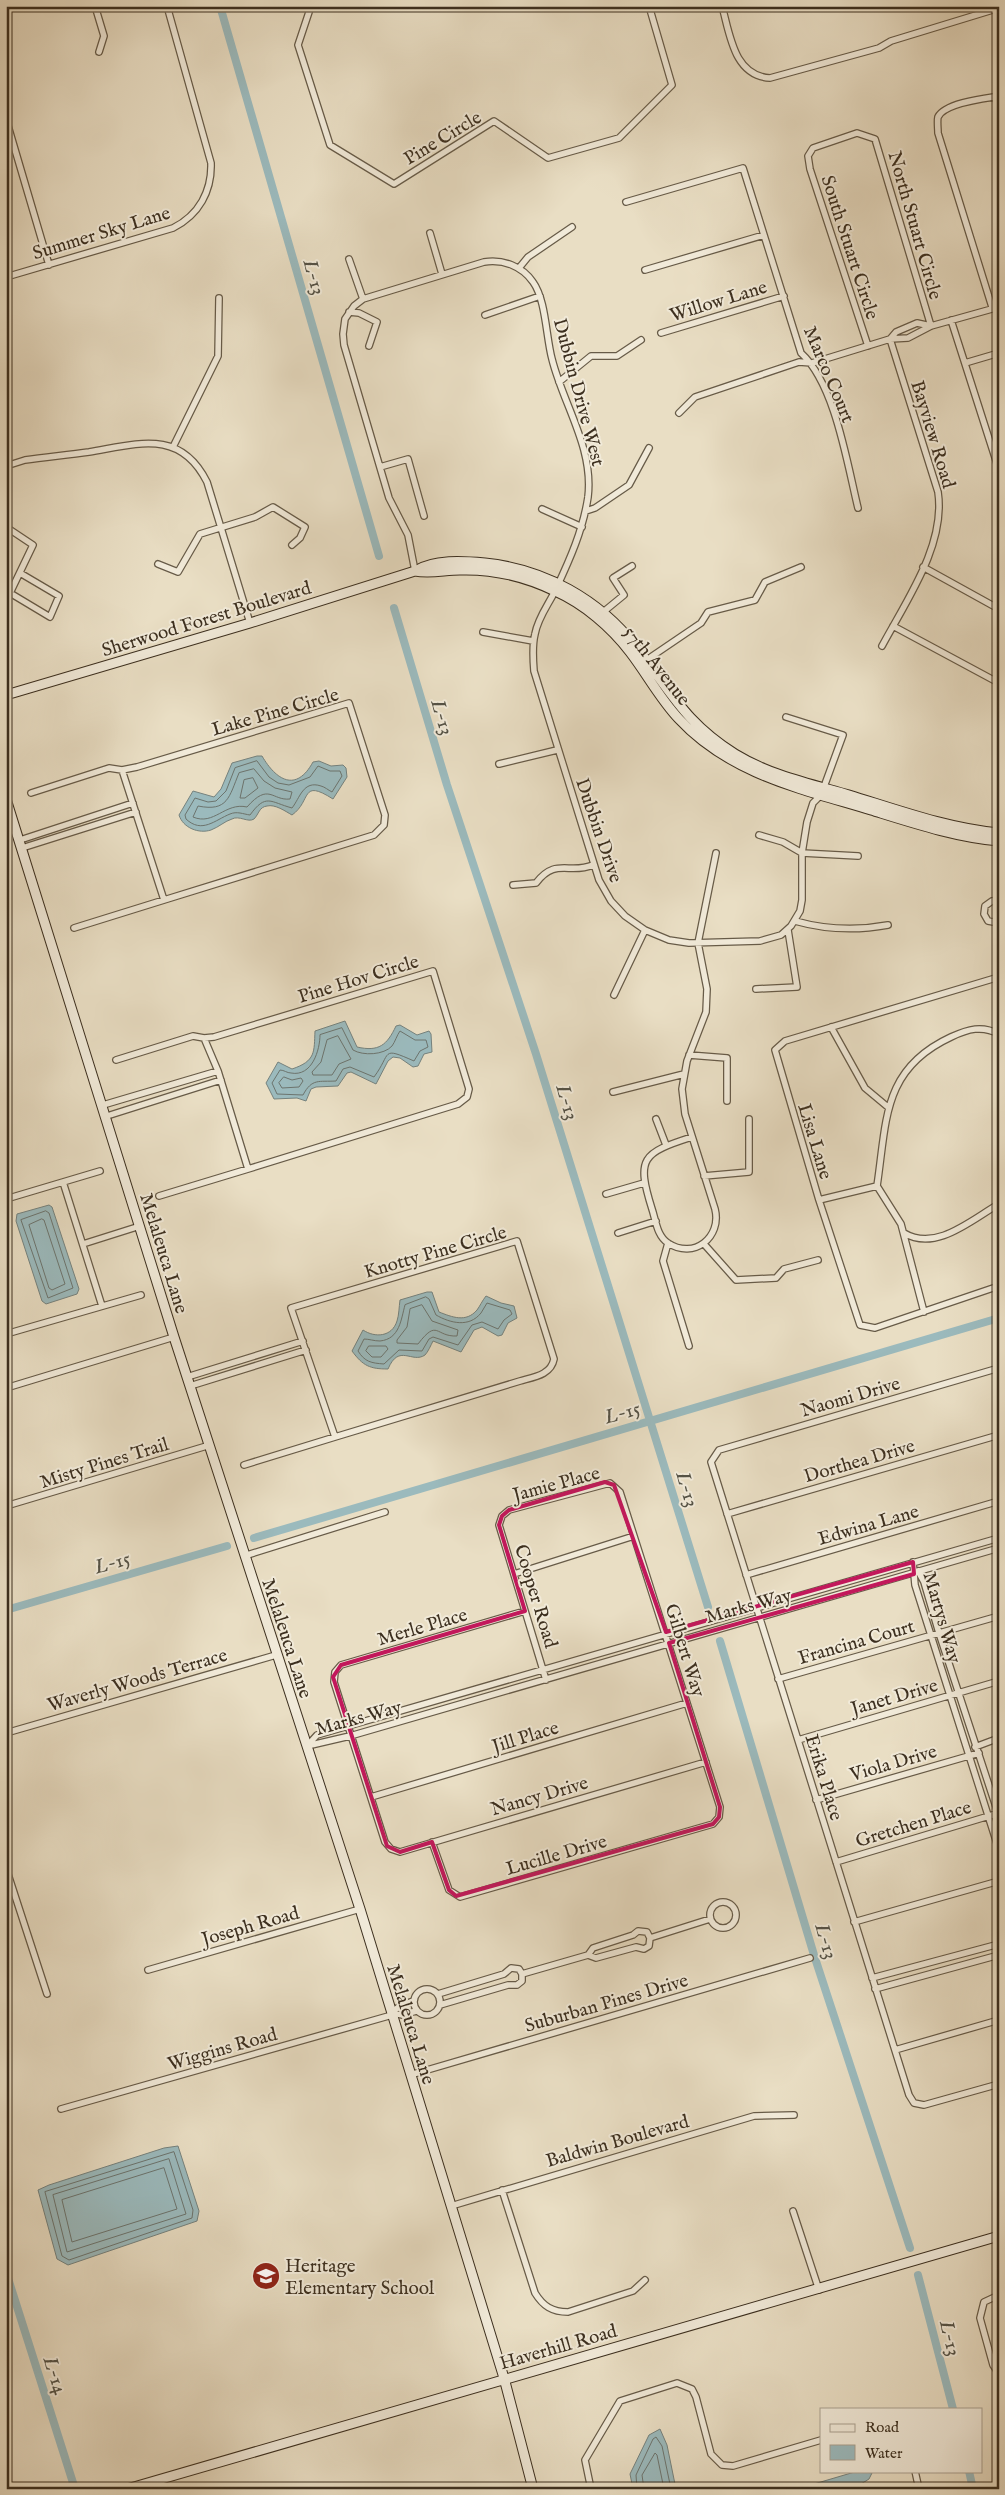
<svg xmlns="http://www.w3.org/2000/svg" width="1005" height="2495" viewBox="0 0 1005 2495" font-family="'IM FELL English',serif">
  <rect width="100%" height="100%" fill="#e9dec4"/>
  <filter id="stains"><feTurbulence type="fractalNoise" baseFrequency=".004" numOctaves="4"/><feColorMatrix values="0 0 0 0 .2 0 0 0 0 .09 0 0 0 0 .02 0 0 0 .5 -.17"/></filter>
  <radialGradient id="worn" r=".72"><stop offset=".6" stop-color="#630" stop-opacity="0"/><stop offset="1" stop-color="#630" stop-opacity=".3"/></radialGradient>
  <!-- water -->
  <path fill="#9bbabd" stroke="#75827e" d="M257,756H262C276,780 296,793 313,762L319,761L331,766L343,765L346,768L347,777L333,799C300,778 312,801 292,815C285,811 275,804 267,806C259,807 259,814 254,819C248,823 239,815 232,819C225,821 219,827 211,830C199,834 183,828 179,815L193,791L214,797L221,789L232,763Z
    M345,1021L357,1047C379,1052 387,1045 396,1026L400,1025L417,1035L429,1031L431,1034L432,1052L424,1054L418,1066L413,1067L400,1058L393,1057L388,1061L376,1084L351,1072L347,1073L338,1086L316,1087L311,1089L306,1101L297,1098L274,1099L266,1083L278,1062L292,1069C316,1061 314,1052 315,1031Z
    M49,1205L52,1207L79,1289L77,1294L46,1304L42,1301L16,1221L17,1214Z
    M427,1292H432L439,1312C452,1317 466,1323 477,1310C480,1306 482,1301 486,1296L501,1303L514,1306L517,1318L508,1323L502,1335L498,1336L482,1327L474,1330L461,1352L433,1341C431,1345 428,1352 425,1355C412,1364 399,1343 388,1369C370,1369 363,1366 352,1351L363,1330C375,1338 392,1337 397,1321C399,1315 399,1307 400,1300Z
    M178,2146L199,2211L197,2221L68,2265L57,2259L38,2190L49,2185L164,2148Z
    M660,2429L667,2445L676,2489H633L630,2474L649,2435Z
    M858,2471L872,2473L869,2479L853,2489L840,2484L835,2489H797Z"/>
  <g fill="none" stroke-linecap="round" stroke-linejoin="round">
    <!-- shore -->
    <path stroke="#6c746e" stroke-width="1" d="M257,761L269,777L278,783L289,785L310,777L318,766L330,771H340L342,776L332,792C328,790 325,787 321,786C303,780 300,798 292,808C270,802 266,793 250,815C243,814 237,811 230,814C215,820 202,834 186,819L185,815L195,798L208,802L216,801L226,791L235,768Z
      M254,769L264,781L275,788L292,792L290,799C272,801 269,782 247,807C225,802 214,826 193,817L198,806C228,812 229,797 239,773Z
      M253,778L258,788L245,798H240L244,780Z
      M342,1028L353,1050C363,1056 384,1055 392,1046C395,1042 397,1035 400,1031L415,1040H426L428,1047L420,1051L414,1061C380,1046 392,1053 374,1077L350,1067L343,1069L336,1081C319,1082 312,1078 303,1095L277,1094L272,1083L280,1070C284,1070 287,1073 291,1073C312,1077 320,1050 320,1035Z
      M338,1036L351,1059L339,1064L332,1075H313L312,1072L321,1062L327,1040Z
      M284,1077L292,1080L301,1078L303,1081L299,1087L282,1088L279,1083Z
      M46,1211L49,1213L73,1288L48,1298L21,1220Z
      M42,1219L44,1220L65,1284L52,1290L49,1288L29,1225Z
      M426,1297L429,1299L436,1315C450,1323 469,1328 481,1313C483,1310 485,1306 487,1303L510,1310L512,1314L504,1320L498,1329L482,1322L472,1325L458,1345L433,1337L429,1339L422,1351L399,1350L384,1364C371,1363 365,1362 358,1351L364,1339C369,1339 374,1341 380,1341C400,1339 401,1319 405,1305Z
      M422,1305L432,1321L458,1330L457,1336C435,1337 438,1318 418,1344L397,1343V1340L407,1327L410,1309Z
      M369,1346H386L388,1349L381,1357H372L366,1351Z
      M174,2152L193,2210L192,2218L69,2260L62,2256L45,2192Z
      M169,2159L186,2214L67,2252L53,2195Z
      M164,2168L177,2209L72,2242L62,2200Z
      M637,2489L636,2475L653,2439L656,2437L662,2446L671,2489
      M644,2489L642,2475L655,2453L657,2455L664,2489"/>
    <!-- canal -->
    <path stroke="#9bbabd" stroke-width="8" d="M220,6L379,556
      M394,608L447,785L536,1054L708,1607
      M254,1538L999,1318
      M6,1610L227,1546
      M720,1641L814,1955L910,2248
      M6,2272L75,2489
      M918,2275L953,2409
      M969,2471L973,2489"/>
    <defs>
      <path id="street" d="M95,6L104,36L99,52
        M311,6L298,45L330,145L394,184L494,121L548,158L619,138L672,85L649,6
        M722,6C730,35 734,76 770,78L879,48L891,41L999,8
        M6,119L49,265
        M626,202L743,168L801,353C835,384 847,463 858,508
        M430,233L442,274
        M349,259L363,299
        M519,268L528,257L572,227
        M645,270L764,235
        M6,277L173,228C199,215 212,191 211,163L167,6
        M992,307L938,133C938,129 937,121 938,117C944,104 980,99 994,97L999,104
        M349,312L359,313L377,322L369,346
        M485,315L540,296
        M951,320L999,470
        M661,333L784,296
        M890,339L896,332L917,323L931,326
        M868,346L810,169L808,156L813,148L857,133L875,139L931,326
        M965,363L999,353
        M559,382L591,356H617L641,340
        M679,413L695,397L799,362L812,363L890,339L908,338L931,326L999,307
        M173,447L218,356L219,298
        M6,466L25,460C46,457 68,455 89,452C137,444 180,428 207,482L250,623
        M380,467L408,459L424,516
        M6,483L8,490L6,495
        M542,509L582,527
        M586,511L595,508L629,485L649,448
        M6,527L33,545L10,593L50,617L59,596L20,573
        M158,564L178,572L200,534L255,517L273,507L305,527L300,538L292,545
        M923,567L999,609
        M415,571L408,535L389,498L344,345L343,334L345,319L354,306L363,299L484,262C503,259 522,266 533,282C546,300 546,337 552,359C563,404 594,448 588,497C583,530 570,559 556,589C549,604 538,617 535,634C532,646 533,659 534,671L599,880L611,901L625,916L645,930L669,940L689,943L760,941L781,935L791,926L800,911L802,900V853L807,822L813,803L821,795L843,735L786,717
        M602,613L624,595L613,578L632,566
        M893,626L999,683
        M483,632L533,641
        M882,646C906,601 946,545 938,492L890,339
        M645,661L701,623L708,612L755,600L765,582L801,567
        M499,764L557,750
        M31,793L109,768L122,770L137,767L349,703L385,815L384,825L374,835L164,900L122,770
        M759,835L783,842L802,853L858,856
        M20,840L133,803
        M22,848L136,812
        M513,885L536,883C556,857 569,875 593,865
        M999,900L992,901L985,906L984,914L988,921L999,923
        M795,921C827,930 856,931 888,925
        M74,928L164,900
        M433,971L469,1089L467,1097L458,1104L248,1169L218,1071L204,1038L214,1037Z
        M999,977L785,1041L775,1050L819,1200L860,1325L875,1328L999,1286
        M756,989L797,987L788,930
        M614,995L645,930
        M831,1027L865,1088L889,1108
        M689,1055L727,1058V1101
        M116,1060L193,1036L204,1038
        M613,1092L684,1074
        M103,1105L218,1071
        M107,1116L221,1080
        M656,1119L666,1145
        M692,1137C642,1153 636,1158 652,1209C656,1221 657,1236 668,1243C694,1260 722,1237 715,1209L685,1114L682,1089L687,1061L706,1012L707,989L698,943L716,853
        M704,1176L749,1172V1119
        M63,1182L102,1306
        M606,1194L644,1183
        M159,1196L248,1169
        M6,1199L100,1171
        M819,1200L877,1186
        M618,1233L656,1221
        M904,1233C936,1252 971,1220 999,1204
        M517,1241L554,1359C551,1375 534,1377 520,1381L335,1437L291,1308Z
        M668,1243L663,1261L689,1346
        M83,1244L140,1226
        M704,1244L736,1280L776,1278L784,1269L818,1260
        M924,1312L901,1224L877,1186C887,1120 882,1069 951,1037C968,1029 982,1025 999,1034
        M6,1334L141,1295
        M999,1368L719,1450L711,1462L909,2095L914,2103L924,2105L999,2084
        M187,1377L303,1341
        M190,1386L306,1350
        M6,1388L174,1337
        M244,1465L335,1437
        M6,1506L210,1445
        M727,1514L999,1435
        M244,1556L385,1512
        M913,1562L915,1585L999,1850
        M918,1571L924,1582L939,1633L999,1816
        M514,1574L634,1536
        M746,1575L999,1501
        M525,1611L341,1665L335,1672L334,1682L385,1842L391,1849L400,1852L706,1762
        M778,1679L999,1616
        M6,1733L276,1655
        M798,1740L999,1681
        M307,1746L317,1735L999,1538
        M307,1746L350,1736L999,1548
        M975,1747L999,1738
        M371,1797L687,1703
        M816,1800L979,1753
        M432,1842L449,1890L460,1897L713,1824L719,1817L720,1807L620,1492L610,1483L509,1510L502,1516L499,1525L546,1680
        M836,1862L999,1813
        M6,1868L47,1994
        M710 1915a13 13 0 1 1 26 0a13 13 0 1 1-26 0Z
        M854,1922L999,1881
        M650,1938L710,1919
        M148,1970L360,1909
        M522,1974L588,1955L596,1958L636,1947L644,1949L649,1946L650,1938L647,1932L638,1931L633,1935L593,1948L588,1955
        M872,1978L999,1944
        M414 2002a13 13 0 1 1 26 0a13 13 0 1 1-26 0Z
        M875,1989L999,1955
        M438,1994L504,1974L511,1968L519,1969L522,1974V1981L517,1985H508L440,2005
        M413,2001L400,2006L391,2013L403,2015L416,2011
        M895,2050L999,2020
        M410,2075L810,1958
        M61,2109L392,2015
        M502,2190L535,2293C543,2306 552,2312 568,2312L633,2291L645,2280
        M451,2206L754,2116L794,2115
        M793,2211L819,2290
        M999,2295L984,2302L980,2318L993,2365L999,2374
        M915,2471L919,2489
        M591,2489L585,2460L620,2401L677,2383L692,2389L696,2397L711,2454L722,2465L733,2466L821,2440"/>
      <path id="secondary" d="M415,571C430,574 445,570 460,570C492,569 526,577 555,591C584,604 611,627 630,652C647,674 660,699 679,719C730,774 802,789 871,810C913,823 955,837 999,841
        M6,695L250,623L415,571C434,559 463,561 485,563C544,569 599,599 636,647C671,691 684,722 735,754C769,775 811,784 849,795C898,810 947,828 999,833
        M6,799L174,1337L360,1909L504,2378L533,2489
        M127,2489L999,2236"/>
    </defs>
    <!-- street casing -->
    <use href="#street" stroke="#675b48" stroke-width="8"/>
    <!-- secondary casing -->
    <use href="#secondary" stroke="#3c2f1f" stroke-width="11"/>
    <!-- street -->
    <use href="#street" stroke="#f1ead9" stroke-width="5.5"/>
    <!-- secondary -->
    <use href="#secondary" stroke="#f1ead9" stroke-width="9"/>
  </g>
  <!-- marked area -->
  <path fill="none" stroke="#c2185b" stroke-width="4" stroke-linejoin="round" d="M605,1482L614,1485L666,1632L913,1562L914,1574L669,1643L720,1807L719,1817L713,1824L456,1896L449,1890L432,1842L400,1852L387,1846L333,1677L341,1665L525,1611L499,1525L502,1516L509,1510Z"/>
  <!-- icons -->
  <defs>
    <symbol id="school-disc" viewBox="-11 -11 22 22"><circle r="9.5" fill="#8f2418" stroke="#f1ead9"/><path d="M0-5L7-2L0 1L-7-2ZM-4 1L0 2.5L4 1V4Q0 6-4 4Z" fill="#fff"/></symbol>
  </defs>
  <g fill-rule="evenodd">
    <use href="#school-disc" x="250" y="2260" width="32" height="32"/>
  </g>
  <g text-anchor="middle" stroke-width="4" stroke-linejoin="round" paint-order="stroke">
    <!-- street labels -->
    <g font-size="19" fill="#3c2f1f" stroke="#f1ead9">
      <text transform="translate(442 137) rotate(-31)" y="7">Pine Circle</text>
      <text transform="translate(916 225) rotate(74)" y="7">North Stuart Circle</text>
      <text transform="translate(101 232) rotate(-17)" y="7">Summer Sky Lane</text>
      <text transform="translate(851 247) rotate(72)" y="7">South Stuart Circle</text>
      <text transform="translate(718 300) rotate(-17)" y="7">Willow Lane</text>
      <text transform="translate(830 374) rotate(67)" y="7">Marco Court</text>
      <text transform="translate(580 392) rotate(75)" y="7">Dubbin Drive West</text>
      <text transform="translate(934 434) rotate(73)" y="7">Bayview Road</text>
      <text transform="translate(206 618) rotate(-17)" y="7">Sherwood Forest Boulevard</text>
      <text transform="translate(658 665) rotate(52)" y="7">57th Avenue</text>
      <text transform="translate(275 711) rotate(-16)" y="7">Lake Pine Circle</text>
      <text transform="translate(600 830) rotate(71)" y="7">Dubbin Drive</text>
      <text transform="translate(358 978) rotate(-17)" y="7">Pine Hov Circle</text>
      <text transform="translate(816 1141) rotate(73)" y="7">Lisa Lane</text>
      <text transform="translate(435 1251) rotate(-16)" y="7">Knotty Pine Circle</text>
      <text transform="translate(165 1253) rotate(73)" y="7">Melaleuca Lane</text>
      <text transform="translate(850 1396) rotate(-16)" y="7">Naomi Drive</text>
      <text transform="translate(859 1460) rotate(-16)" y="7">Dorthea Drive</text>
      <text transform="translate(104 1462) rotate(-17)" y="7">Misty Pines Trail</text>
      <text transform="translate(556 1483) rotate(-15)" y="7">Jamie Place</text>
      <text transform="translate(868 1524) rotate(-16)" y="7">Edwina Lane</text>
      <text transform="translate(537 1596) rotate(73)" y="7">Cooper Road</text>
      <text transform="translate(748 1605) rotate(-15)" y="7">Marks Way</text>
      <text transform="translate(943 1617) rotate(74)" y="7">Martys Way</text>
      <text transform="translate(422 1626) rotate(-16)" y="7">Merle Place</text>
      <text transform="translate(288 1638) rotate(72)" y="7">Melaleuca Lane</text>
      <text transform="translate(856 1641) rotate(-16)" y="7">Francina Court</text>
      <text transform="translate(686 1650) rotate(73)" y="7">Gilbert Way</text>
      <text transform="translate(137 1679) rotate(-16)" y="7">Waverly Woods Terrace</text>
      <text transform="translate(894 1696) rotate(-16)" y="7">Janet Drive</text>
      <text transform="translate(358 1717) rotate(-15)" y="7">Marks Way</text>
      <text transform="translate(525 1736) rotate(-17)" y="7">Jill Place</text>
      <text transform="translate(893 1762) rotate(-16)" y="7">Viola Drive</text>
      <text transform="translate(825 1777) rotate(73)" y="7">Erika Place</text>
      <text transform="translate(539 1795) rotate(-16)" y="7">Nancy Drive</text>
      <text transform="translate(913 1823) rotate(-17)" y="7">Gretchen Place</text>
      <text transform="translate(556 1854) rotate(-16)" y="7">Lucille Drive</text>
      <text transform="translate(250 1925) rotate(-16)" y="7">Joseph Road</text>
      <text transform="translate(606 2002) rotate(-16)" y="7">Suburban Pines Drive</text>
      <text transform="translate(412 2024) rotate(73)" y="7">Melaleuca Lane</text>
      <text transform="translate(222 2048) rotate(-16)" y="7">Wiggins Road</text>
      <text transform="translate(617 2140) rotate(-16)" y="7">Baldwin Boulevard</text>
      <text transform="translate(558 2346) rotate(-16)" y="7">Haverhill Road</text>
    </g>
    <!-- poi labels -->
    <g font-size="19" fill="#3c2f1f" stroke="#f1ead9" text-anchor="start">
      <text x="285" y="2272">Heritage<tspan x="285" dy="22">Elementary School</tspan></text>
    </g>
    <!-- water labels -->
    <g font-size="20" font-style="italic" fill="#545246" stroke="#f1ead9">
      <text transform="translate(315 277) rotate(74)" y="7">L-13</text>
      <text transform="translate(443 717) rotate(73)" y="7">L-13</text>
      <text transform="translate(568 1102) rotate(73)" y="7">L-13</text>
      <text transform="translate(622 1412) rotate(-16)" y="7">L-15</text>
      <text transform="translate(688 1489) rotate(73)" y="7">L-13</text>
      <text transform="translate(112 1562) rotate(-16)" y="7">L-15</text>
      <text transform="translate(827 1941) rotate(73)" y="7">L-13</text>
      <text transform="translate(951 2338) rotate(76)" y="7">L-13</text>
      <text transform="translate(56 2375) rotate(72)" y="7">L-14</text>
    </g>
  </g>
  <!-- margin -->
  <rect width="1005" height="2495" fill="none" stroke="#e9dec4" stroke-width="25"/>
  <rect x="8" y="8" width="990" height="2480" fill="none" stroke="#3c2f1f" stroke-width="2.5"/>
  <rect x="12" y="12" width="980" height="2470" fill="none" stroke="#3c2f1f"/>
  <!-- legend -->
  <rect x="820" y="2408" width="162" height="65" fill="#f1ead9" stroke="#a99f8f"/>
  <rect x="830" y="2424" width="25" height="8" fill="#f1ead9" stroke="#a99f8f"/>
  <text x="865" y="2432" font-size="15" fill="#3c2f1f">Road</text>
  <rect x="830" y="2445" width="25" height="15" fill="#9bbabd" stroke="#a99f8f"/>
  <text x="865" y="2458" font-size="15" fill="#3c2f1f">Water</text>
  <rect width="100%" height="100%" filter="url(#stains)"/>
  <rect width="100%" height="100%" fill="url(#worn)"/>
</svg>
